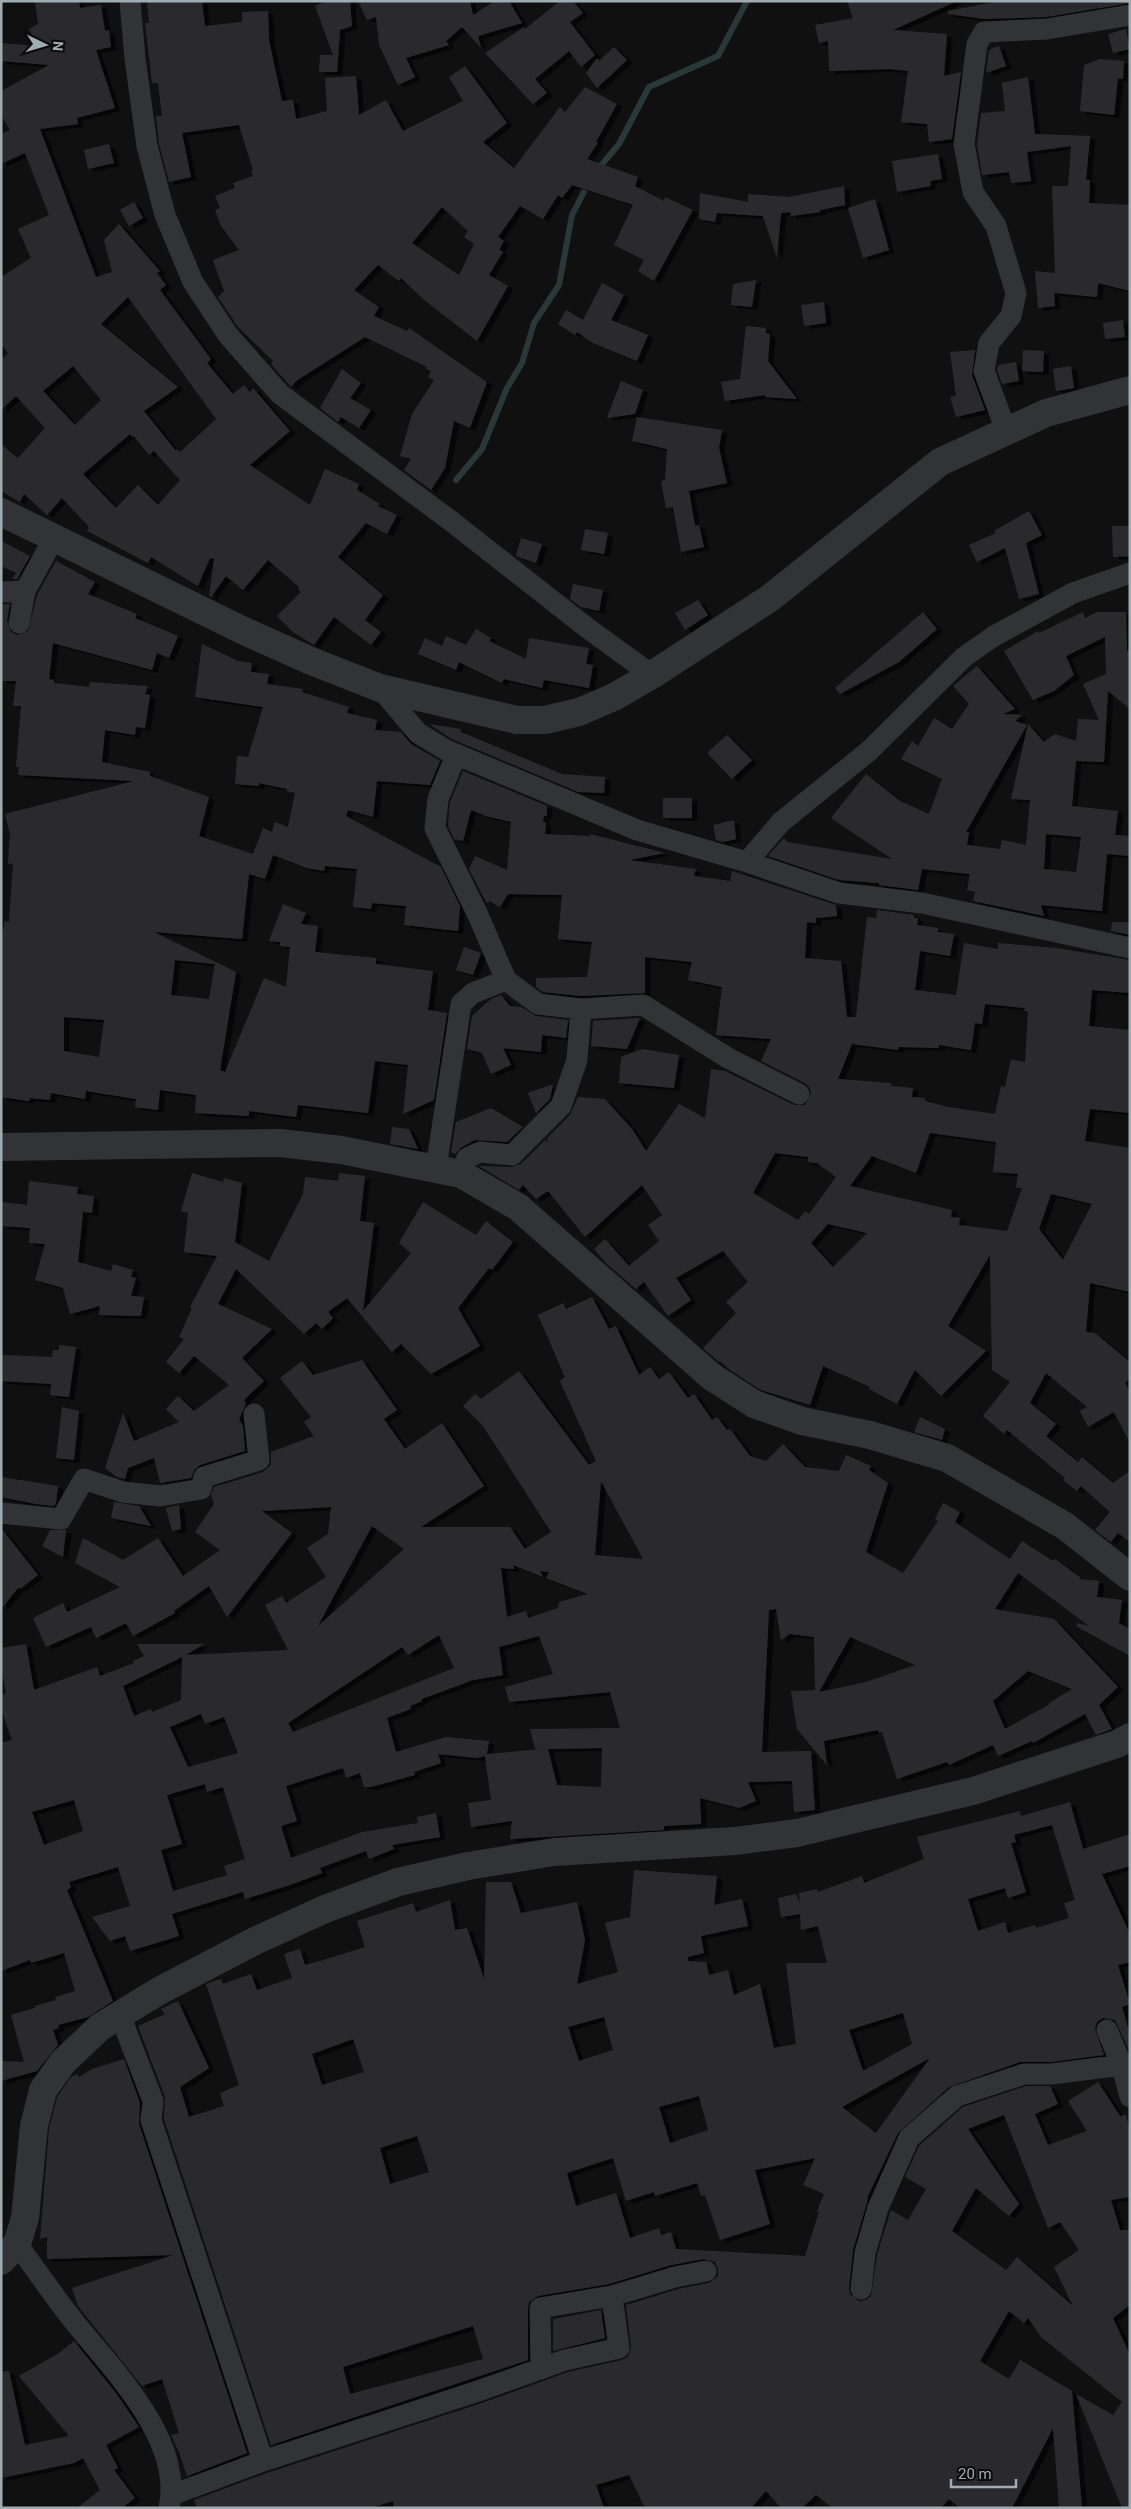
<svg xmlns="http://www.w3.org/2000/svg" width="1131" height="2509" viewBox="0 0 1131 2509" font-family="Roboto,sans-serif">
  <defs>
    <filter id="shadow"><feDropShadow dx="5.5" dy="3" stdDeviation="0" flood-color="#0009"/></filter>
  </defs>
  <rect width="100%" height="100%" fill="#101011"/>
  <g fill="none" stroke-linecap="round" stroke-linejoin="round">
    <!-- stream -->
    <path stroke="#2a383a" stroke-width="6" d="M598,169L619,144L649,87L718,56L747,1
      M456,480L482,449L507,388L522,363L534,323L559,285L572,215L589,182"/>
  </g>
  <!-- building -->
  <path fill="#2b2c2d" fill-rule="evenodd" filter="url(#shadow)" d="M35,1H79L80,8L101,5L105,31L109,30L111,47L96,50L115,108L77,118L78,124L40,129L96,277L112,272L104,240L119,224L160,271L157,273L166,285L160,290L211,359L207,363L233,394L244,385L250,392L253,388L290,431L250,465L310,505L325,469L359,484L357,490L380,504L378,506L397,515L387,534L366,523L338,557L383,595L365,620L381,632L371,645L334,617L314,645L293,632L277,616L301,592L298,589L299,587L268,560L243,590L226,576L211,597L209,596L214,559L210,558L198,586L151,557L148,563L87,531L89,527L62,498L47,515L24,494L20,502L1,491V444L18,458L45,428L16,396L1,410V360L8,353L1,344V277L31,258L18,229L49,215L25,153L1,164V134L10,130L1,115V91L49,65L1,61V43L38,46L29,29L38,24ZM128,297L216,419L180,452L177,449L176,451L144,411L178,387L101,324ZM73,366L101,400L75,425L43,391ZM130,434L133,437L134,436L149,455L154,451L180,480L158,505L138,485L116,508L83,474Z
    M147,1H202L205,26L242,22V12L268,11L269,40L282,101L293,100L296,119L327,111L325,78L356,76L359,115L386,100L403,131L463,101L449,77L465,66L507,123L483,142L514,168L560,107L565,112L585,87L617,104L596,142L598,143L587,159L638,177L635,186L664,201L665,197L693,210L654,281L638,271L644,260L614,245L633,205L572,185L562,198L558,195L543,219L520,206L498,237L504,241L499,250L503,252L489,275L508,286L477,341L423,299L401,278L399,281L378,265L354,290L379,307L374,316L407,331L409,328L487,382L470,428L454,421L445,468L431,490L404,470L411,459L400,456L412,414L434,380L428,377L431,371L426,369L427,367L365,337L296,381L291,387L271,364L273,361L238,327L218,297L224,291L213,260L239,250L221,226L215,210L220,208L215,196L235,188L233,183L253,176L251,170H253L239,125L182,133L191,177L169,182L159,144L156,116H162L158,83H152L145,23H149ZM442,207L468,231L464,237L474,244L459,275L412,243Z
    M327,1H350L352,26L340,30L337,72H319L320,55H333L315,6Z
    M358,1H470L473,15L495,1H509L522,23L478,36L481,48L462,27L446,41L449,45L406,58L415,77L398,85L379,45L376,17L367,20Z
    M560,1H573L583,13L570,22L595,55L581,67L569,51L535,79L547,93L533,104L485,53L524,27L525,29Z
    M847,1H957L893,30L947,34L944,76L961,72L952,139L929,142L927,124L901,122L908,71L890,69L829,71L828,41L819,43L815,25L853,18Z
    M999,1H1130V3L1046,17L985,19L948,14V11Z
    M1126,29L1130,49L1113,53L1108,34Z
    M999,46L1006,66L986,73L989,50Z
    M614,47L627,60L597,88L586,73L597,58L599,61Z
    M1100,59L1124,61L1123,79L1118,78L1114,115L1080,111L1084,65Z
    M1028,77L1035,134L1090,136L1086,180H1090L1089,203L1130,205V291L1098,283L1097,297L1054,293L1055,306L1038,308L1035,271L1055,273L1052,186H1068L1071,146L1027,152L1031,181L1011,183L1009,172L982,175L977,144L981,113L1005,111L1002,83Z
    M109,144L114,163L88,169L84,150Z
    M938,154L942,179L930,181L931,186L897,192L892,161Z
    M844,186L845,205L820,210V212L791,216L790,212L781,213L777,258L763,216L717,213L715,222L699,219L700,193L748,202V194L789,197Z
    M875,199L889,250L863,258L848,208Z
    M134,202L143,218L129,226L120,210Z
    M756,280L752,307L731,305L733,284Z
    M602,283L624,295L611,320L648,335L637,361L593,343L577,332L575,335L558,324L566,310L583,320Z
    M824,302L826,323L804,326L801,305Z
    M1123,320L1125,337L1105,339L1103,323Z
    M746,326L766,328V333L770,334L768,361L797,399L765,397V395L725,401L721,382L740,379Z
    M975,350L972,375L985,410L956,417L950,397L956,396L950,352Z
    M1023,350L1044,351L1043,372L1022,371Z
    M1016,362L1019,381L1002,384L997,370L998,365Z
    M1071,366L1074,388L1056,391L1053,369Z
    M342,369L361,383L350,398L371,410L359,428L341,417L338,422L320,408Z
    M621,381L643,390L635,414L607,418Z
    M637,417L722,430L719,448L727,483L689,491L695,526L699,525L704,547L681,552L673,507L666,508L661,481L665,480L667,449L632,441Z
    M1029,511L1042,535L1026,543L1039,594L1019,599L1005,548L977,562L969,545L996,533L994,531Z
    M1112,526H1130V556L1113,557Z
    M585,529L608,533L604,554L581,550Z
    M521,538L542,544L536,563L516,556Z
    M1,541L30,556L17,579H12L16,573L1,566Z
    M56,561L95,582L88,594L137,614L135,618L178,636L169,658L157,653L152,670L53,643L49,679L54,680V683L89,687L90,682L148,686L145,694L150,695L145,728L136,727L135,735L105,730L102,762L150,772V776L209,797L199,836L253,854L263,828L272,832L275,822L288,827L295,793L287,791V789L259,783V786L235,784L237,756L248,757L263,707L195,697L202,644L238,661L252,663L251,672L269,674L267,684L303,689L302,692L349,707L347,713L377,720L375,730L401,732L411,744L440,761L430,785L377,781L373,817L348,810L346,816L441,867L460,906L458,931L404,925L406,906L372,903L371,909L353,907L357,869L325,866L324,871L307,868L273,855L265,879L249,874L242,939L154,932L236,972L220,1070L225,1072L264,978L286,987L290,947L280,946V942L269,941L283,904L306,913L301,924L318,926L315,952L376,958V964L433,971L428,1010L447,1013L434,1100L403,1114L408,1065L375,1061L368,1113L298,1105L296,1117L249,1111V1116L195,1113L196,1095L160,1090L158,1110L135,1107L136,1099L86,1091L85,1099L51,1093L50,1100L30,1098L29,1101L1,1097V939L5,921L9,922L13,864H8L10,834L5,814L134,781L18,775L19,767H16L21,706H13L16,681H1V604H10L7,621L11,632L17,635L28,631L37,595ZM175,960L215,964L209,999L171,995ZM64,1017L104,1020L99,1057L64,1051Z
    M573,584L603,590L599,611L581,607L570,599Z
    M698,600L708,615L685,630L675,613Z
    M923,612L937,629L899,662L840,694L835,688Z
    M1083,612L1085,618L1097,612H1126L1127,651L1130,650V709L1108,691L1104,762L1076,761L1072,806L1118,811L1115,835L1130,836V856L1107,854L1102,911L1041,905L1044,916L973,901L975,892L967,890L970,874L922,869L918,890L879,885V883L839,880L768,856L784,838L787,842L892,859L831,818L866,774L900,801L929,814L942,779L901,759L912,741L918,746L934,718L952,729L969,704L953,686L977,666L1015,709L1003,714L1022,715L1015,721L1027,725L966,832H969L967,845L1000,849L1002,840L1026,845L1030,800L1011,799L1028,724L1044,742L1055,734L1076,741L1078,719L1099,720L1083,684L1106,674L1105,637L1066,656L1074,675L1054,691L1033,700L1004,651L1038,631L1039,633ZM1046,834L1081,837L1076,872L1044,869Z
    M476,629L491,638L489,641L526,659L529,638L589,648L586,664L593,665L589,688L544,680L542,688L504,679L502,683L459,662L456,670L418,654L425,638L442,646L446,636L466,645Z
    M429,724L461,729V732L562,774L605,777L604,793L578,792L452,739Z
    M727,735L752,760L732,779L707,753Z
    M463,771L547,806V816H544L543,822L546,823L545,834L590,836V834L665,853L629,860L696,869L694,876L730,881L732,871L836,905L837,916L816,918V923L807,922L805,958L841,961L847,1017H856L867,917L876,918L877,910L914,915V918H918L917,925L938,928V932L954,934L950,956L920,951L915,990L956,995L964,943L998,949V943L1056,948L1130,960V993L1092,990L1089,1026L1130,1030V1113L1090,1109L1085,1141L1130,1148V1292L1090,1283L1086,1332L1095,1333L1130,1362V1378L1125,1383L1130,1392V1443L1114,1412L1088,1427L1080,1411L1087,1407L1046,1373L1030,1403L1056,1424L1046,1436L1078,1462L1082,1457L1113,1483L1130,1471V1542L1118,1533L1111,1542L1095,1530L1110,1512L1081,1486L1077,1491L1063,1480L1065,1478L1007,1430L1004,1434L983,1416L1010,1382L992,1370L990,1255L948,1326L986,1351L941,1396L915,1370L897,1404L869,1389L870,1387L823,1366L810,1405L761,1390L730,1370L720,1361L719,1362L703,1348L736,1313L726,1302L748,1282L723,1251L676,1278L691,1300L668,1316L644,1282L636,1289L607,1264L594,1249L605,1239L629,1266L659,1241L648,1225L662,1215L642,1185L585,1237L548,1191L536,1199L523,1185L519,1190L479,1166L511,1167L521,1164L545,1140L548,1142L547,1138L570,1115L578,1097L605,1099L632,1129L646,1151L679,1104L705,1118L711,1069L725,1071L794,1105H805L811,1094L810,1088L805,1083L761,1061L771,1039L716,1035L722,987L688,980L692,962L645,957V993L581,996L543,992L536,987V978L587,977L592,942L558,939L562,895L508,894L500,907L489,901L488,903L486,902L469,869L475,856L507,870L511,822L486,816L471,810L463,841L454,839L448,826L450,802ZM985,1004L1025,1008L1024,1011H1028L1025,1062L1011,1059L1005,1087L1001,1086L995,1114L948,1107L925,1101V1098L912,1097L913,1088L891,1086V1083L838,1079L852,1044L898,1050L899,1047L939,1048V1045L971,1050L975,1023L982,1024ZM930,1133L996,1142L993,1172L1018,1174L1016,1188H1022L1007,1231L959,1225L960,1218L951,1217L952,1210L850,1186L872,1156L916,1173ZM775,1153L808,1157V1162L817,1163L836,1177L809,1214L805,1211L798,1220L753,1193ZM1051,1194L1092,1204L1063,1260L1039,1229ZM828,1224L867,1233L833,1267L811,1243Z
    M663,798H692V818H663Z
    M734,820L736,839L723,842L716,840L713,825Z
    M1112,922H1130V935L1111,931Z
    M464,947L481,953L473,975L456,970Z
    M501,995L510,1006L521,1007L536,1016L568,1020L566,1038L542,1035L541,1052L503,1048L511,1065L491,1074L482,1053L467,1049L472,1016L491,999Z
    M640,1018L627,1049L591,1046L593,1021Z
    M642,1049L679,1055L674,1088L619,1083L621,1057Z
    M553,1084L550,1099L536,1113L528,1093Z
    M491,1108L523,1127L507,1142L475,1140L462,1147L455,1154L451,1152L456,1122Z
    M392,1127L409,1129L418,1149L390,1144Z
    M192,1173L223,1182L224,1178L242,1183L235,1242L269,1261L303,1194L305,1177L338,1181L339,1173L365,1176L360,1221L374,1223L363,1311L411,1253L399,1243L423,1202L476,1235L486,1221L513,1242L492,1270L489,1268L458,1308L480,1346L431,1374L401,1344L392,1352L347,1298L328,1312L333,1318L322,1329L316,1323L304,1334L236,1269L218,1304L272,1329L242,1358L264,1381L244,1400L246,1404L239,1419L243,1426L245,1451L200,1465L195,1469L191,1478L160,1483L154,1458L128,1468L125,1479L117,1477L105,1468L123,1413L134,1441L179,1422L166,1409L178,1396L194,1411L229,1385L194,1356L179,1373L166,1362L184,1339L179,1337L192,1308L190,1307L217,1256L184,1252L188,1213L181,1211Z
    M29,1181L78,1187L77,1194L94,1196L92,1213L83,1212L78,1262L111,1271L113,1264L133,1270L131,1277L136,1278L131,1296L144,1297L141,1316L99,1315L100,1306L70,1314L63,1288L35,1280L45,1244L29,1243L30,1228L1,1226V1202L27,1205Z
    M592,1297L609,1329L616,1326L639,1375L650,1367L659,1379L669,1372L688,1398L694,1394L712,1420L717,1417L727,1430L730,1429L750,1456L766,1461L783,1444L805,1467L839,1471L846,1455L871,1466L869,1470L888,1483L866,1552L903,1573L938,1521L935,1519L943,1503L960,1512L955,1522L1010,1559L1022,1541L1053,1561L1055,1559L1081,1578L1079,1579L1099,1581L1097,1597L1122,1600L1119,1623L1130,1629V1656L1076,1626L1077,1623L1089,1626L1018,1573L995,1609L1054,1619L1118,1687L1099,1705L1112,1729L1096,1735L1085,1714L1033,1743L1032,1741L998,1756L993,1745L949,1765L947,1762L897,1779L882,1732L879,1733L878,1730L824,1741L827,1765L797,1729L791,1691L815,1690L814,1637L790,1634L781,1640L776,1609L769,1610L762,1752L811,1751L815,1810L794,1812L792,1781L748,1782L756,1801L739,1808L700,1798L701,1824L664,1826V1830L510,1839L512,1821L471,1827L468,1803L491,1800L485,1756L477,1758L438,1754L441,1763L414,1772L415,1775L371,1787H364L360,1773L346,1778L343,1768L286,1786L297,1821L281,1826L291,1858L362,1832L418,1823L417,1817L436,1813L440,1837L392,1845L394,1849L369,1859L366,1851L320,1868L322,1873L293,1884L245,1899L243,1892L172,1914L179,1936L130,1951L125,1936L110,1941L92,1917L130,1906L118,1867L69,1882L71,1887L67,1890L113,2001L88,2017L58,2025L59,2028L53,2030L58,2045L37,2071L1,2081V2061L24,2062L11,2015L35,2008V2006L56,2000L55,1997L75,1991L64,1953L31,1963L30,1960L1,1971V1743L12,1740L1,1709V1695L6,1693L1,1666V1648L26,1644L34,1690L97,1667L100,1676L134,1663L133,1661L144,1656L137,1644H204L186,1655L288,1650L265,1605L282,1596L286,1603L326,1577L307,1548L328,1534L331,1507L262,1511L292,1533L227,1617L209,1586L174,1611L175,1613L133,1636L126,1623L96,1638L91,1627L46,1647L33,1618L63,1603L67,1612L120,1587L75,1563L83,1538L123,1560L158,1538L183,1576L220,1550L195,1532L214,1504L211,1495L214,1487L263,1472L271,1465V1452L314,1436L304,1422L311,1417L280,1378L302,1361L313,1375L362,1360L397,1410L384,1419L405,1449L442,1423L484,1486L421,1527H510L525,1549L551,1532L483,1426L463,1406L475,1394L481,1399L519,1371L589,1465L596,1461L560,1381L565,1377L538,1315L563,1303L566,1309ZM601,1481L643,1559L595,1555ZM372,1526L404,1549L318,1626L336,1592ZM513,1565L543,1577L540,1571L549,1572L546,1578L588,1594L559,1602L558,1608L528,1618L526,1611L507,1617L501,1568L514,1569ZM439,1635L454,1668L293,1732L288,1723L402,1647L408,1655ZM539,1636L553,1674L505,1687L509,1702L610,1692L620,1728L530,1729L535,1749H542L487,1754L489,1741L446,1737L396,1752L387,1718L411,1709L410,1706L422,1701V1699L473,1680L503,1675L499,1647ZM850,1637L915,1665L866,1682L819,1692ZM182,1657L181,1700L152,1712L151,1709L134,1716L123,1686ZM1028,1671L1072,1689L1049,1703L1050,1704L1005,1729L993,1701ZM201,1714L205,1724L224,1717L238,1753L188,1767L170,1727ZM602,1748L601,1787L557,1785L548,1749ZM205,1784L207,1792L223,1787L245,1859L224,1866L227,1875L173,1891L161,1850L182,1844L167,1795ZM74,1800L83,1831L44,1845L32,1812Z
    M59,1345L76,1347L69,1397L50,1395L51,1384L1,1381L2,1355L52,1357L53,1350H59Z
    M62,1407L79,1411L74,1460L56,1458Z
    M920,1417L945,1429L942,1440L914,1432Z
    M1,1477L58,1486L56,1503L54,1506L36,1504L1,1497Z
    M114,1502L139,1506L151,1526L111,1518Z
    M179,1505L181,1529L172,1531L166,1508Z
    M1,1528L38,1575L20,1589L19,1587L1,1609Z
    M50,1530H66L63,1557L42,1546Z
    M1070,1802L1083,1849L1130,1834V1866L1102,1874L1130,1934V1962L1118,1965L1130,2004L1122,2007L1130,2035V2047L1128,2048L1115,2020L1103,2018L1097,2022L1095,2029L1104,2055L1051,2062H1020L949,2087L898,2133L867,2198L868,2199L853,2250L849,2288L850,2294L859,2301L866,2300L871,2296L877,2255L891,2210L908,2220L926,2189L905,2177L919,2146L963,2107L1026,2086H1050L1058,2104L1035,2114L1048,2145L1087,2131L1068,2101L1098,2082L1120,2116L1126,2115L1130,2131V2197L1111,2200L1120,2230H1130V2305L1113,2318L1130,2355V2508H1122L1076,2394L1113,2415L1122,2402L1041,2337L1028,2318L1024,2323L1009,2311L980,2361L1009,2379L1020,2360L1072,2391L1082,2508H1059L1053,2428L1012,2508H960L949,2499L941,2508H833L816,2495L802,2508H781L766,2491L751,2508H645L629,2475L596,2485L604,2508H394L393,2501L371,2508H197L194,2500L267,2473L482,2403L568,2372L622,2360L628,2357L631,2347L626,2305L678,2289L709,2283L718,2276V2269L715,2262L704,2259L671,2265L609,2284L538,2296L529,2302L528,2308V2360L271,2445L164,2119L165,2097L138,2026L165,2014L161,2009L178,2001L209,2068L180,2087L189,2117L224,2106L220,2093L239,2085L206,1984L221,1979L223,1984L251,1974L257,1990L292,1978L284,1954L300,1949L305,1965L327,1959L365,1947L357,1921L413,1903L416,1912L450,1900L455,1930L467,1928L484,1979L486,1882H511L521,1913L577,1902L585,1940L577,1984L618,1972L605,1923L630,1917L634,1870L717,1876L714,1905L742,1899L748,1926L701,1936L704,1953L688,1957V1961L706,1962L709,1975L728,1970L734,1995L760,1984L774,2048L796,2044L786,1963H827L818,1926L801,1930L800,1914L781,1917L778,1898L796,1894L800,1903L799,1893L817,1889L818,1892L862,1876L864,1883L924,1859L917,1837L1020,1811L1021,1816ZM1052,1825L1075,1900L1064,1903L1069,1918L1036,1928L1035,1925L1008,1933L1005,1922L978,1931L968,1899L1005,1888L1008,1898L1026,1892L1011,1843L1016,1842L1014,1835ZM903,2013L912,2044L863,2071L849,2030ZM604,2017L613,2050L579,2061L568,2027ZM353,2039L364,2072L322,2085L312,2054ZM930,2058L876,2133L842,2107ZM699,2096L708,2130L670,2143L659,2107ZM1004,2115L1048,2228L1060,2222L1079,2250L1054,2267L1073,2306L1017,2257L1006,2270L952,2231L976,2188L1009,2216L1019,2204L968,2129ZM417,2136L429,2172L390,2184L380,2148ZM613,2158L626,2201L654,2192L655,2196L697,2183L701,2196L705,2195L720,2240L770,2224L755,2170L815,2158L803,2185L824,2194L817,2211L819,2212L805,2256L676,2249L671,2232L661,2235L659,2228L630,2238L616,2193L576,2206L567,2173ZM473,2326L483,2359L350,2394L343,2367Z
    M124,2059L140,2103L139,2124L247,2453L187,2476L179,2452L171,2435L179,2433L162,2379L142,2386L78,2306L72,2288L173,2255L47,2259V2237L40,2239L49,2129L57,2097L71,2077L77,2074L79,2077L92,2069Z
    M601,2310L605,2338L553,2351V2319Z
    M74,2341L116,2393L139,2427L106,2445L118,2468L114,2470L135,2498L122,2508H77L100,2490L83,2458L74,2463L1,2478V2372L9,2371L25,2445L69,2436L19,2376L59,2353Z"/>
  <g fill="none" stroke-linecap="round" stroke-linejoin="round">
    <!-- minor -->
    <path stroke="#313336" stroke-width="21" d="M130,1L135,58L147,146L165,215L193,282L228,335L280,394L451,521L586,627L652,675
      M1006,430L984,371L989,343L1011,316L1016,293L996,226L973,192L964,144L977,44L984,32L1047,29L1130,15
      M1,592L25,591
      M19,623L25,591L54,538
      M380,688L418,733L446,750L637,830L747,862L839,893L922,903L1130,948
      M456,755L438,799L435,828L478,915L506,980
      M747,862L781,822L869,751L964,657L994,636L1073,593L1130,573
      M436,1168L461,1004L473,993L506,980L538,1004L581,1009
      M461,1174L467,1158L480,1152L512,1155L561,1106L577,1060L581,1009L643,1005L728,1058L799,1094
      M1,1513L61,1519L84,1479L123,1492L160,1496L201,1489L204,1477L259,1460L254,1414
      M120,2015L153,2101L151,2120L263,2461
      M1107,2030L1122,2066L1130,2097
      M17,2244C37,2271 55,2298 76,2324C114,2371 184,2441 169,2508
      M861,2289L865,2253L878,2208L909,2138L957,2096L1024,2074H1052L1130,2064
      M541,2369L540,2308L612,2296
      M172,2495L263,2461L478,2391L565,2360L619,2348L612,2296L675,2277L706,2271"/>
    <!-- tertiary -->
    <path stroke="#313336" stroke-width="28" d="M1,512L242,630L311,661L380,688L517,720H545L579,712L614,697L652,675L770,598L940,462L1046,413L1130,390
      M1,1147L280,1143L341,1150L461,1174L518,1207L712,1377L754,1404L802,1421L870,1435L947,1458L1065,1526L1130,1577
      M1,2261L17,2244L25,2218L34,2126L43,2090L63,2062L100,2027L159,1991L255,1941L325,1909L398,1882L468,1866L554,1852L735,1841L797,1833L973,1791L1117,1744L1130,1737"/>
  </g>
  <!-- border -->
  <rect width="1131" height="2509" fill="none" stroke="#a1acb2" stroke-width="5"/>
  <!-- north arrow -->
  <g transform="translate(45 45) rotate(95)" stroke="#0b0b0c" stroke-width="4" paint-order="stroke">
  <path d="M0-4L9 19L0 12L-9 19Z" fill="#a1acb2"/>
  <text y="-8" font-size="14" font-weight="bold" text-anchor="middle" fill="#a1acb2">N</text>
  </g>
  <!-- scale -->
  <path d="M951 2479v8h65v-8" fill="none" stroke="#a1acb2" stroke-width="2.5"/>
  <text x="958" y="2479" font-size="15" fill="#a1acb2" stroke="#0b0b0c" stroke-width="4" paint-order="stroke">20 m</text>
</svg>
